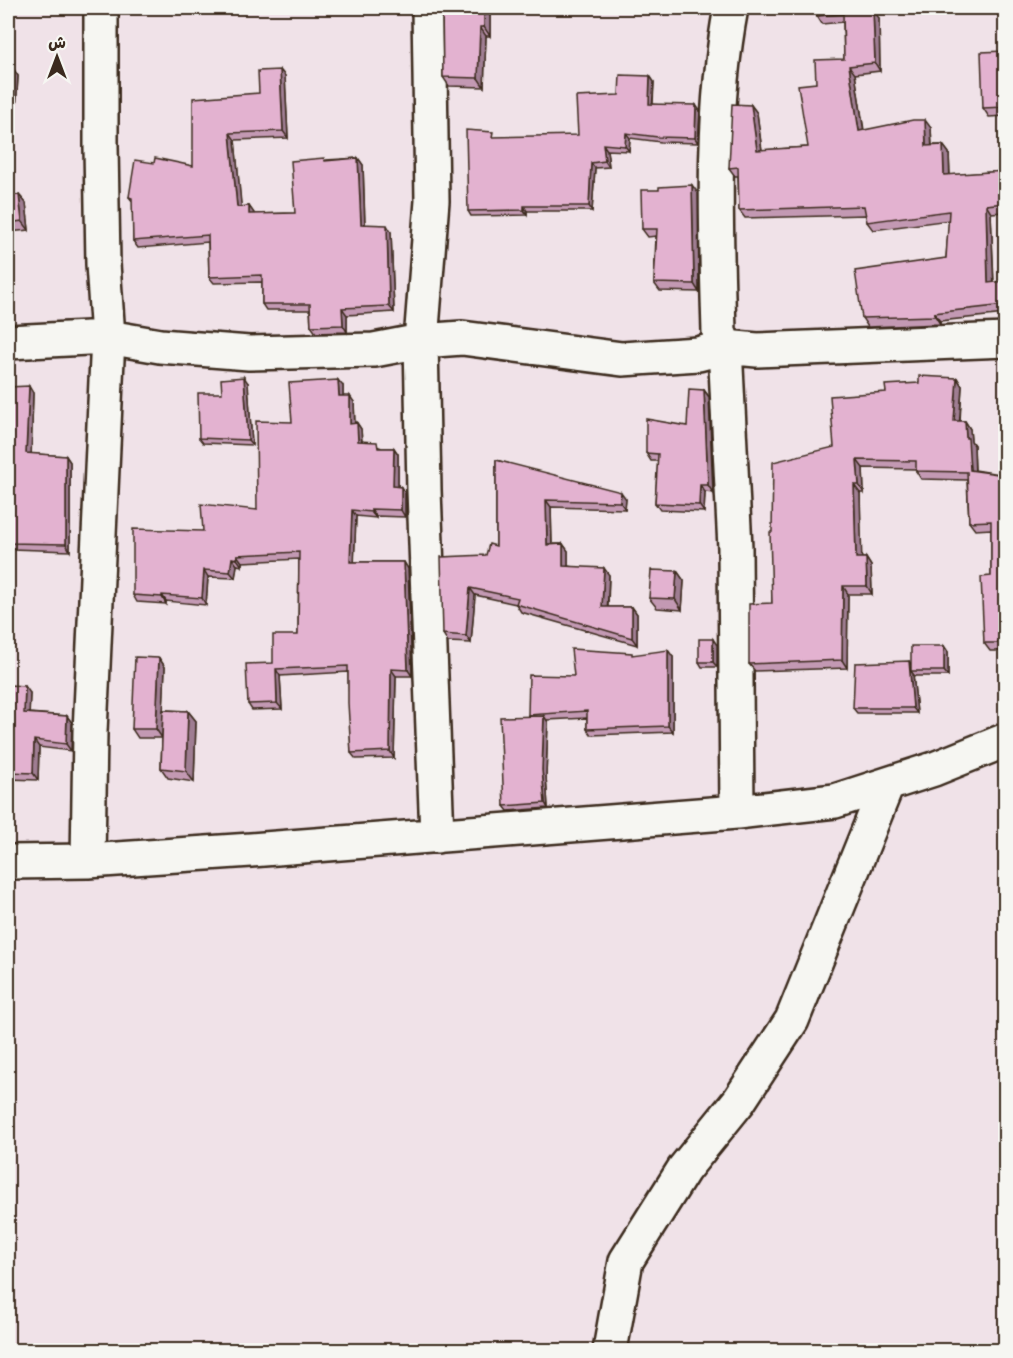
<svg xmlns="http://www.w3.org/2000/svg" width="1013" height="1358" viewBox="0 0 1013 1358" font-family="'Balsamiq Sans','Playpen Sans Arabic',sans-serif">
  <rect width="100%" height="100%" fill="#f0e2e8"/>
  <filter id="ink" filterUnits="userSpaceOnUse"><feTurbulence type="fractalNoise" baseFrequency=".0167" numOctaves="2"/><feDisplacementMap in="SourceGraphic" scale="12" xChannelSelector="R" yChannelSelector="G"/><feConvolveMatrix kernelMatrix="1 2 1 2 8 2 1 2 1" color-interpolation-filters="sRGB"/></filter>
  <g filter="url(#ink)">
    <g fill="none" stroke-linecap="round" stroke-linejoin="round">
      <defs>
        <path id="minor" d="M429,8L432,201L421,341L424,490L437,836
          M731,8C711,114 716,224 719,332L725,347L735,548L737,812
          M8,342L108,337L160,346L249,353L374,350L421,341L462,338L622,359L698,354L725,347L757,350L1006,340
          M88,861L90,732L108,337L103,264L101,146V8
          M8,862L88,861L251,850L737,812L835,801L934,769L1006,740
          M610,1350L626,1261L684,1169L739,1101L792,1020L887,785"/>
      </defs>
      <!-- minor casing -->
      <use href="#minor" stroke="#3b2a1e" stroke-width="38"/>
      <!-- minor -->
      <use href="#minor" stroke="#f6f6f2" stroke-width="33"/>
    </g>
    <!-- wall -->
    <path fill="#c399b3" stroke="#3b2a1e" stroke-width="1.5" d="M442,8H490V36H486L484,87L449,86L443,77Z
      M862,8V10L879,18L880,71L855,74L864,130L931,128L932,145H943L949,153L950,175L1005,171V212L991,213L994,283L1005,281V314L940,321V324L868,327L862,318L946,258L949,220L873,230L867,222L866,215L745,218L739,210L738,176H735L729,168L751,105L757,113L762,150L808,147L816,83L844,59L843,22L822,24L817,16Z
      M1005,51V116L989,117L983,108Z
      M8,66L12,67L18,76L11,195H19L26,203L29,230L8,232Z
      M280,70L285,76L288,138L235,140L241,207L249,206L254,214L295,213L326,160L358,158L363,165L365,225L391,232L394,312L347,315V332L316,333L311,326L310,310H266L262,304V282L214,283L209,277L208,242L138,248L133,241V202L129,197L154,163L193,166Z
      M650,76L654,82L653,104L700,111L698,143L661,142L630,138L629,151L607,150L609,167L595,168L592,211H527V215L471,216L468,211L578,135L619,95Z
      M659,190L698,193L699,292L660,291L654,283L656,236L648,237L642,229Z
      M957,378L962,386L960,421H965L970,429L971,441L974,445L975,470L1005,475V651H990L984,643L991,576V529L975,530L969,522L967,480L921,479L916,471V469L863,468L864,493H860L861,558H866L871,566L872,594H848L847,668L755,671L749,664L772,603V532L834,447L886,392L919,383Z
      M248,383L252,445L203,443L199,438L222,393Z
      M343,386V396L354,402L355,423H357L361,429L362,441L382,448H394L398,454V486L405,493V517L376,516V518L356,516L354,562H404L408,569L412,676H396L394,758L356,759L351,753L348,672L280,676L282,709L252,710L248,704L273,663L298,635L299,559L242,562V566L237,565L235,578L208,577L206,605L166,601V604L137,602L133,595L203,531L257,510L292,422Z
      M8,387L33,393L31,454L66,456L70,462V551L11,549L8,544L10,474H8Z
      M704,390L709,397L713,493L705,492L704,512L660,510L655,503L658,461H651L646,453L687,426Z
      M496,460L626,499L625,509L551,507L552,544H563L568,551V566L609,575L608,607H632L637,614V645L521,612L516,604L475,595L471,643L448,642L443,634L486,555L496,546Z
      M677,571L684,581L682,610L657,608L649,598Z
      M717,645V667H702L699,662Z
      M944,646L948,652V676H915L913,674L917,713H857L853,708L909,661L911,664Z
      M633,655L673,657V732L591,735L587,729V718L547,720L548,722L546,776L548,808L508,811L504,806L530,717L528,715L574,676Z
      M159,658L165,667L163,710L188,711L196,721L194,782L168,778L161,768L162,738H138L132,729Z
      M8,685L30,693L29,713L67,716L72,723L71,751L39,747L38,780L8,779Z"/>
    <!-- shaded-wall -->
    <path fill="#9f7d92" stroke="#3b2a1e" stroke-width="1.5" d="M484,8H490V36L484,27Z
      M856,8H862V19L856,10Z
      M873,10L879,18L880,71L875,63Z
      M480,27L486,36L484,87L478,78Z
      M849,66L855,74L865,139L859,131Z
      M12,67L18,76L10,205L8,201V138Z
      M280,70L285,76L288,138L283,131Z
      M650,76L654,82L652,109L649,104Z
      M696,105L700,111L698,143L695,138Z
      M751,105L757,113L763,159L757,150Z
      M925,120L931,128L932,154L926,146Z
      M230,133L235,140L242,214L237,207Z
      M626,133L630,138L629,151L625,146Z
      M603,144L607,150L609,167L605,161Z
      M943,145L949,153L950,183L944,175Z
      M358,158L363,165L365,231L361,224Z
      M591,163L595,168L592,211L589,206Z
      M692,185L698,193L699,292L694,284Z
      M19,195L26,203L29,230L22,221Z
      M986,205L991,213L994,291L988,283Z
      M249,206L254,213V220L249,214Z
      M524,206L527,211V215L524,210Z
      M387,225L391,232L394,312L389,306Z
      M342,308L347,315V332L343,325Z
      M934,313L940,321V324L935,316Z
      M244,377L248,383L252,445L248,440Z
      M957,378L962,386L959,429L954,421Z
      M338,380L343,386V402L339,396Z
      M29,386L33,393L31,460L26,453Z
      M704,390L709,397L713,493L708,485Z
      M350,396L354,402L355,430L350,424Z
      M965,421L970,429L971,441L974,445L975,477L970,470L966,438Z
      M357,423L361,429L362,447L358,441Z
      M394,448L398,454V493L393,486Z
      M66,456L70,462V551L66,544Z
      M857,460L863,468L864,493L859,485Z
      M700,485L705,492L704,512L699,505Z
      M854,485L860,493L862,566L856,558Z
      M401,487L405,493V517L401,510Z
      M621,492L626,499L625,509L620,502Z
      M546,500L551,507L552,552L547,545Z
      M371,509L376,516V518L371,512Z
      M352,510L356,516L354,568L350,562Z
      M563,544L568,551V573L563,566Z
      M237,555L242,562V566L237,559Z
      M232,558L237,565L235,578L230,572Z
      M866,558L871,566L872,594L867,586Z
      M404,562L408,569L412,676L408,670Z
      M604,568L609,575L607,614L602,607Z
      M204,570L208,577L206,605L202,598Z
      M677,571L684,581L682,610L675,599Z
      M843,586L848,594L847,668L842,660Z
      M470,588L475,595L471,643L466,636Z
      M162,595L166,601V604L162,597Z
      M632,607L637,614V645L632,638Z
      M713,639L717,645V667L713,662Z
      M944,646L948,652V676L944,671Z
      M668,650L673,657V732L668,726Z
      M159,658L165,667L162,738L156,729Z
      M909,661L912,666L911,671L913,674L917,713L913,708Z
      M276,669L280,676L282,709L277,703Z
      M391,669L396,676L394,758L390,751Z
      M25,686L30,693L29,719L24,713Z
      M188,711L196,721L194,782L186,771Z
      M67,716L72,723L71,751L66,744Z
      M544,716L548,722L546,776L548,808L545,803L542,770Z
      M34,740L39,747L38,780L33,773Z"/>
    <!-- building -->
    <path fill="#e3b2d0" stroke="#3b2a1e" stroke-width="1.5" d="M442,8H484V27H480L478,78L443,77Z
      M816,8H856V10H873L875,63L849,66L859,131L913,120H925L926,146L943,145L944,175L1005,171V203L986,205L988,283L1005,281V305L934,313L935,316L862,318L855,271L946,258L949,211L867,222L864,206L739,210L738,167L729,168L732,104L751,105L757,150L808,147L798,85L816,83L815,60L844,59L843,14L817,16Z
      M1005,51V107L983,108L981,52Z
      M8,66L12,67L8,138Z
      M280,70L283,131L230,133L237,207L249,206V214L295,213L291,161L324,158L325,161L358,158L361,224L387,225L389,306L342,308L343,325L311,326L310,304H262V275L209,277L208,235L133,241L132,198L129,197L135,160L154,163L155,158L193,166V98L259,93L258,71Z
      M620,75L650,76L649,104L696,105L695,138L658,137L626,133L625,146L603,144L605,161L591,163L589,206H524V210L468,211L466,130L493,132L492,137L578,135L576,97L619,95Z
      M692,185L694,284L654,283L657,229H642L641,190H659V187Z
      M19,195L22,221L8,223V196Z
      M919,376L957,378L954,421H965L966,438H968L970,470L1005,475V643H984L981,577L991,576V521L969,522L967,472L916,471V461L857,460L859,485H854L856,558H866L867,586H843L842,660L749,664V604L772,603L770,532H772L773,462L834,447L830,396L886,392L885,385L919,383Z
      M244,377L248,440L199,438L198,393H222L221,379Z
      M338,380L339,396H350V424L357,423L358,441L377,442L378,448H394L393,486L401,487V510L371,509V512L352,510L350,562H404L408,670L391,669L390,751L351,753L348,703V666L276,669L277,703L248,704L246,664L273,663V635H298L299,552L237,555V559L232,558L230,572L204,570L202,598L162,595V597L133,595V529L203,531L201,504L257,510L256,421L292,422L289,383Z
      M29,386L26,453L66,456V544L8,543L10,467H8V387Z
      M689,389L704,390L708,485H700L699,505L655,503L658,454L646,453V419L687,426Z
      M496,460L621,492L620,502L546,500L547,545L563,544V566L604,568L602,607H632V638L516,604L518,598L470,588L466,636L443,634L441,557L486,555L489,544L496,546Z
      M651,570L677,571L675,599L649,598Z
      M699,639H713V662H699Z
      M911,646H944V671H911Z
      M571,649L632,653V655L668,650V726L587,729V711L528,715L529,675L574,676Z
      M135,657L159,658L156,729H132Z
      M909,661L913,708H853L855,663Z
      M8,685L25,686L24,713L67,716L66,744L34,740L33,773L8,772Z
      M163,710L188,711L186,771L161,768Z
      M544,716L542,770L545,803L504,806L500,717Z"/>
  </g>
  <!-- margin -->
  <rect width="1013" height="1358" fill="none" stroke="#f6f6f2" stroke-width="30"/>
  <rect x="15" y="15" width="983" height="1328" fill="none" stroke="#3b2a1e" stroke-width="2" filter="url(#ink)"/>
  <!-- north arrow -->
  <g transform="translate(57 57)" stroke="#f6f6f2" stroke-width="4.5" paint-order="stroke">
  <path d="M0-4.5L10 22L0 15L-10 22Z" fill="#3b2a1e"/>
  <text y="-9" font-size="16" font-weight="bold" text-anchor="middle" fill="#3b2a1e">ش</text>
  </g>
</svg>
